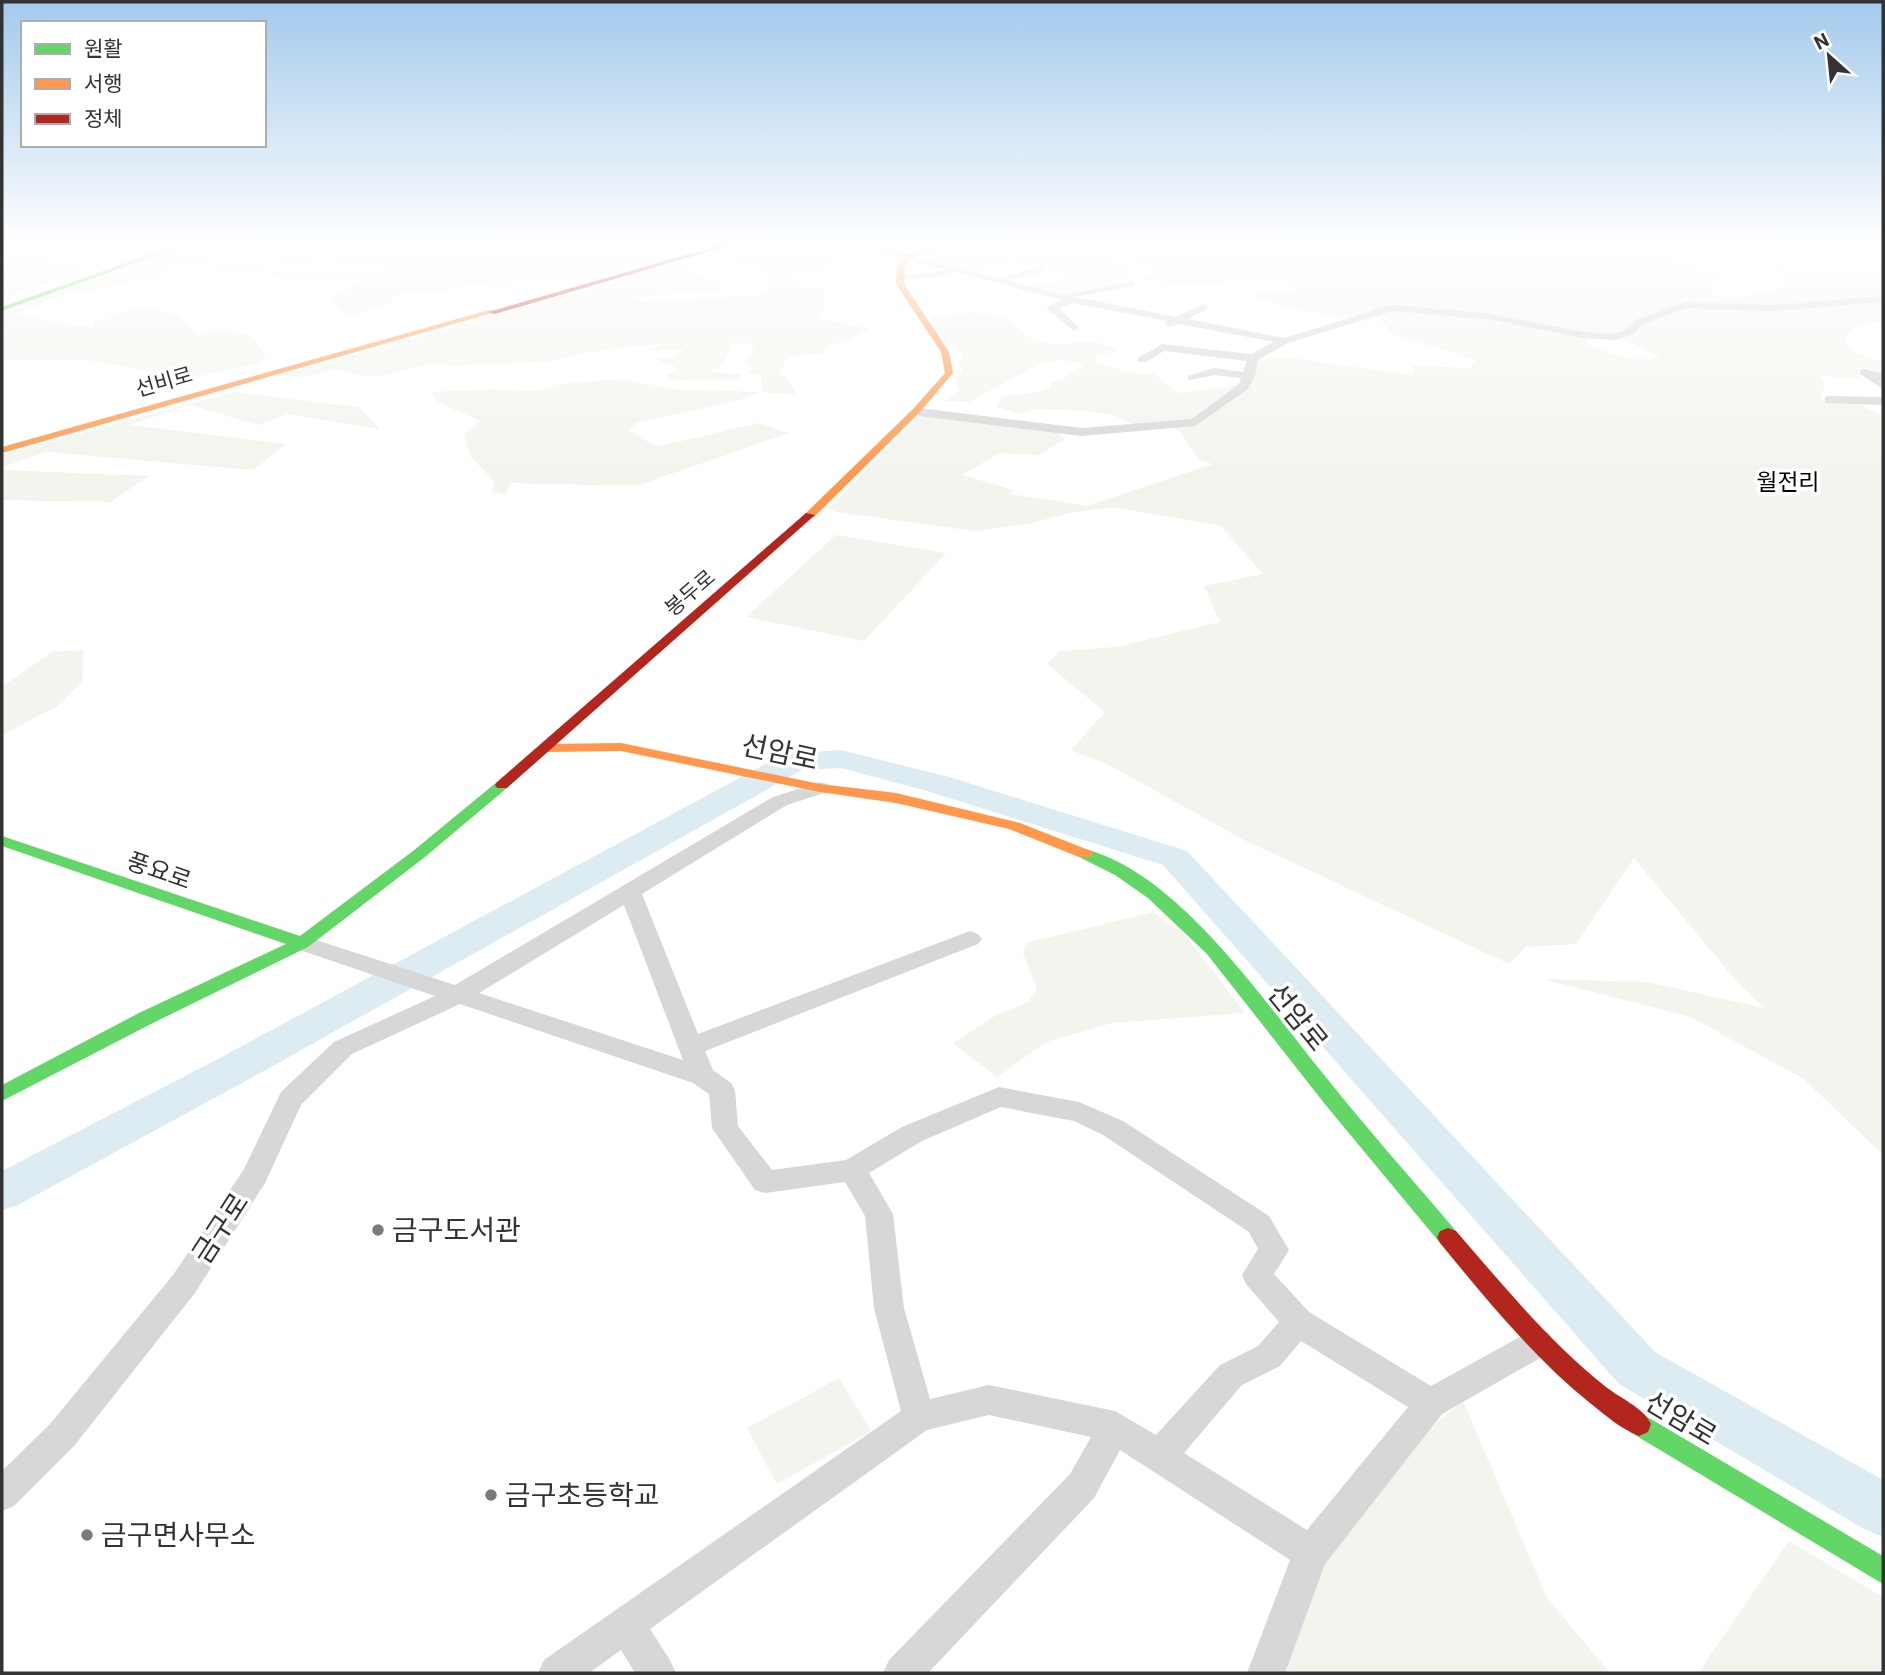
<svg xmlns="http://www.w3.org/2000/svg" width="1885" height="1675" viewBox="0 0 1885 1675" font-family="Roboto,'Noto Sans KR',sans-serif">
  <rect width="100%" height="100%" fill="#fff"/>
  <!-- green -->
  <path fill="#f1f5ed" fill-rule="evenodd" d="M201,241H350C362,243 371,240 383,241C400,242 416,243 433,245L415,250V257H438L455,249L537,251L583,246L592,241H716L598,276L514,279L500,288L476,284L450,289L439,294H400L386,304L346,317L330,301L362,279L276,276L177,263L156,276L102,289L68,293L17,313L68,325L95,326L94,319L107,320C125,307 162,305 181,319C187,323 192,329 197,334L217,330L251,335L266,356L257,364L199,376L164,374L88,360H2V313ZM196,247L278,261L301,263L316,259L389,264L388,267L359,275L302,273L174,254Z
    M749,241H801L837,255L813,275L801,274L771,277C761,266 723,254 709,253Z
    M1070,241H1485L1642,245L1670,253L1668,260L1716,272L1710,293L1735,299L1794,285L1773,267L1843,271L1883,269V320L1853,327L1844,343L1858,354L1883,362V374L1857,366L1861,378H1841L1820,374L1825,384L1820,399L1854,402L1883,416V1155L1805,1080L1691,1017L1542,979L1647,982L1764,1008L1738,983L1634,858L1576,944L1526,947L1509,964L1240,838L1113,767L1071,750L1105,712L1047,664L1059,651L1116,647L1220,622L1204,586L1263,574L1221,526L1113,507L1070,513L1032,523L975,531L836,512L829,508L922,414L1054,431L1065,439L1039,455L999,453L962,475L1014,490L1009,494L1087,506L1213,464L1199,460L1182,434L1174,427L1139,428L1114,415L1090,411L1035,409L1019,414L996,407L1002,396L1038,392L1051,387L1049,382L1060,380L1085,365L1061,359L1037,365L969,402L944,401L959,391L955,382L962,370L958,362L964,357L954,346H947L931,317C957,315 987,307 1010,322C1020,330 1028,338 1041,342C1070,350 1087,332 1119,351L1095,356L1094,362L1135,374L1153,373L1179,393L1240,385L1257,359L1291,358L1413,375V366L1469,368L1476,360L1392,334L1378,317L1357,322L1275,304L1251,295L1296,290C1275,267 1238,283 1211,284C1187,285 1164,283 1140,280L1154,274L1156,268L1134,260L1138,253ZM1591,338H1622L1661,357C1636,364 1610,354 1586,344Z
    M953,244L1015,258L1042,250L1060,249L1113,259L1129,267L1120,281L1060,296L1030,288L1070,278L1066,274L1017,261L977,271L923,257Z
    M27,255L55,257L50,264L94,265L2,299V259Z
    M675,265L723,285L724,291L634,297L642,302L765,294L770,282L791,279L797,287H824V307L816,318L870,329L847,342L830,344L822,354L787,356L779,374L785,376L798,395L761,392L739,400L637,423L629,430L656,447L759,423L789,433L636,486L510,483L506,495L492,492L494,481L470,456L464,434L480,421L438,402L431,392L493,389L534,391L560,384L620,379L673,389L761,392V375H747L752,368L745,363L755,346L747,343H732L723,364L709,372L741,374L742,378L727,381L672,380L665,374L678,372L676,367L655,359L670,358L686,350L650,351L663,343L590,352L546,362L452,366L434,363L390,374L366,377L333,369L304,377L282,375Z
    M233,392L359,407L380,429L287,414L258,425L190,405L129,425L286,444L253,470L46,452L2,467V455Z
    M2,470L148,476L111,502L2,500Z
    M836,535L946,553L864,641L746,617Z
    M83,650V681L56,707L2,735V687L52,652Z
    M1153,912L1185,935L1245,1013L1112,1023L1046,1042L997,1077L953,1043L993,1017L1028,1002L1037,989L1023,953L1026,943Z
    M839,1378L871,1431L777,1484L747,1428Z
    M1463,1401L1547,1598L1610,1673H1279L1319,1566L1419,1437Z
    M1789,1541L1883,1597V1673H1698Z"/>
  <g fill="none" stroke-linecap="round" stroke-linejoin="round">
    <!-- river -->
    <path fill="#ddebf3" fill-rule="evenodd" d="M841,750L949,777L1187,851L1655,1352L1883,1480V1537L1864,1529L1619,1384L1163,865L927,791L841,768L802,770L244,1082L18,1205L2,1210V1171L216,1060L784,754Z"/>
    <!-- street -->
    <path fill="#d7d7d7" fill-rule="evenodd" d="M907,255L1000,278L1042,267V271L1010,281L1062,295L1132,281L1135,282V286L1075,297L1176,317L1203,304L1208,307L1207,309L1188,319L1284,338L1392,305L1487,313L1583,332L1614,334L1625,330L1635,320L1686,302L1771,305L1883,296V302L1771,311L1687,308L1643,324L1633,334L1615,340L1583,338L1487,319L1393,311L1288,343L1258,360L1255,376L1248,389L1195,426L1082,436L919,416L913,412L919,408L1082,428L1192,419L1239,384L1241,378L1215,375L1188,380V376L1214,368L1243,372L1247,361L1164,351L1146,362H1138V358L1162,344L1251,354L1274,342L1179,324L1170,327L1165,324L1167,321L1071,303L1059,308L1079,328L1074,331L1046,308L1060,300L954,271L950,275L897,281L895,279L900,276L947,270L904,260L902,258Z
      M1864,369L1883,374V389L1860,374V370Z
      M1829,396L1883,397V405L1825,403V397Z
      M820,782L827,784L830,788L827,792L787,805L642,894L698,1034L962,934L970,931L978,934L982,939L978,944L705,1051L713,1070L731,1083L735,1090L738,1126L772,1170L846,1160L902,1127L999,1087L1079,1102L1123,1121L1269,1216L1289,1250L1274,1274L1309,1312L1431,1386L1527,1333L1538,1329L1549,1333L1554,1343L1549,1353L1442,1414L1325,1564L1285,1673H1247L1290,1560L1120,1450L1094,1498L928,1673H883L889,1660L1070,1474L1091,1437L989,1415L927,1430L650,1629L670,1660L676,1673H635L621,1650L589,1673H538L544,1660L901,1411L874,1308L865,1216L845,1182L765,1193L755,1190L712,1128L709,1094L693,1083L460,1004L352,1054L301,1105L265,1183L195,1293L74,1446L14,1506L2,1511V1471L50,1424L173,1275L244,1169L281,1092L334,1042L435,996L294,948L290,943L294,938L302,935L310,938L455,985L773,797ZM624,905L683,1060L479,993ZM1001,1107L1074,1121L1103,1135L1249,1232L1258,1249L1242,1275L1246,1284L1279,1322L1258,1346L1220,1365L1156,1435L1115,1411L989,1385L930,1399L904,1308L893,1214L869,1173L922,1141ZM1301,1341L1408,1407L1307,1530L1184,1453L1242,1385L1280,1366Z"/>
    <!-- fast -->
    <path fill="#63d668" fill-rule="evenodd" d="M187,241H197L2,311V307Z
      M502,781L507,782L509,785L507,788L425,857L308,947L153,1023L2,1101V1085L139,1013L286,944L2,846V836L300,936L413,851L497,782Z
      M1085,849C1179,873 1266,1004 1325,1076C1367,1129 1412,1179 1456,1231L1459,1237L1456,1243L1448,1246L1440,1243L1324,1103L1207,954L1148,898L1115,875L1079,857L1077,854Z
      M1639,1412L1883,1556V1584L1630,1432L1627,1424L1630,1416Z"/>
    <!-- slow -->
    <path fill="#ff974d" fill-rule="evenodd" d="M864,241C880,241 893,254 908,255C923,255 941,241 958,241L910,258L905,267L904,284L949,352L953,373L919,413L814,517L810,518L805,515L806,513L913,409L945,373L941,352L896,284L897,267L904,258Z
      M489,310L496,312L2,453V447Z
      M621,743L820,784L896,793L1020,823L1091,851L1093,854L1091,857H1079L1009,829L896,803L820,792L621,751L546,752L539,748L546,744Z"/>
    <!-- jam -->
    <path fill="#b3261e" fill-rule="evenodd" d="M734,241H745L495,314L488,312Z
      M806,513L815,515L507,788H497L495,785L497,782Z
      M1448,1228L1456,1231C1503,1285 1549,1342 1606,1387C1620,1398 1644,1408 1651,1424L1648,1432L1639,1436C1621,1429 1605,1415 1590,1403C1533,1357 1487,1300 1440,1243L1437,1237L1440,1231Z"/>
  </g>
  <!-- sky -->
  <linearGradient id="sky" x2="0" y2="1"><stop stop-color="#a3caec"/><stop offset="0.51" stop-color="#fff"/><stop offset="1" stop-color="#fff" stop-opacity="0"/></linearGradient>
  <rect width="1885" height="476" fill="url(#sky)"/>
  <!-- markers -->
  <g fill="#7a7a7a" stroke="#fff" stroke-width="2.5">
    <circle cx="378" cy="1230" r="7"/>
    <circle cx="491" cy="1495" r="7"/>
    <circle cx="87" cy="1535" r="7"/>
  </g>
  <g text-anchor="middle" stroke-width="7" stroke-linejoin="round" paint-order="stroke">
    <!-- far-street labels -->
    <g font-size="21" fill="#333" stroke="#fff">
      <text transform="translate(164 382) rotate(-16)" y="7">선비로</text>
      <text transform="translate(690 593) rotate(-41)" y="7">봉두로</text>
    </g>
    <!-- far-quarter labels -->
    <g font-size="23" fill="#000" stroke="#fff">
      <text x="1788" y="490">월전리</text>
    </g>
    <!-- street labels -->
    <g font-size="24" fill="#333" stroke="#fff">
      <text transform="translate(159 871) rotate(19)" y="8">풍요로</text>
    </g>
    <!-- near-street labels -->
    <g font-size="28" fill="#333" stroke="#fff">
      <text transform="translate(780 752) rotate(12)" y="10">선암로</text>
      <text transform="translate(1298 1017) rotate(51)" y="10">선암로</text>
      <text transform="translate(220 1228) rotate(-57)" y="10">금구로</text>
      <text transform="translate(1681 1418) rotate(31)" y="10">선암로</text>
    </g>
    <!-- near-poi labels -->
    <g font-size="28" fill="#333" stroke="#fff" text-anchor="start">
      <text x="392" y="1240">금구도서관</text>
      <text x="505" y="1505">금구초등학교</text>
      <text x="101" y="1545">금구면사무소</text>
    </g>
  </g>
  <!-- border -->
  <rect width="1885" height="1675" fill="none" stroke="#333333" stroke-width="7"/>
  <!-- legend -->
  <rect x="21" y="21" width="245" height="126" fill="#ffffff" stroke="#adadad" stroke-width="2"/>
  <rect x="35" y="44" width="35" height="10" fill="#63d668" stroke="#adadad" stroke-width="2"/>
  <text x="84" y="56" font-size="21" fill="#333333">원활</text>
  <rect x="35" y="79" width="35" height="10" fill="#ff974d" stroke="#adadad" stroke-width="2"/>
  <text x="84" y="91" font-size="21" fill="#333333">서행</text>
  <rect x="35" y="114" width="35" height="10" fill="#b3261e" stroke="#adadad" stroke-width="2"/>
  <text x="84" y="126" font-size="21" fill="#333333">정체</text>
  <!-- north arrow -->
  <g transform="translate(1829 56) rotate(333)" stroke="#ffffff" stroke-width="5" paint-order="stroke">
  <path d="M0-5L12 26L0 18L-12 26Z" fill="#333333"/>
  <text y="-10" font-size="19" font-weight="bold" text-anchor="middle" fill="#333333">N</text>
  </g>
</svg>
